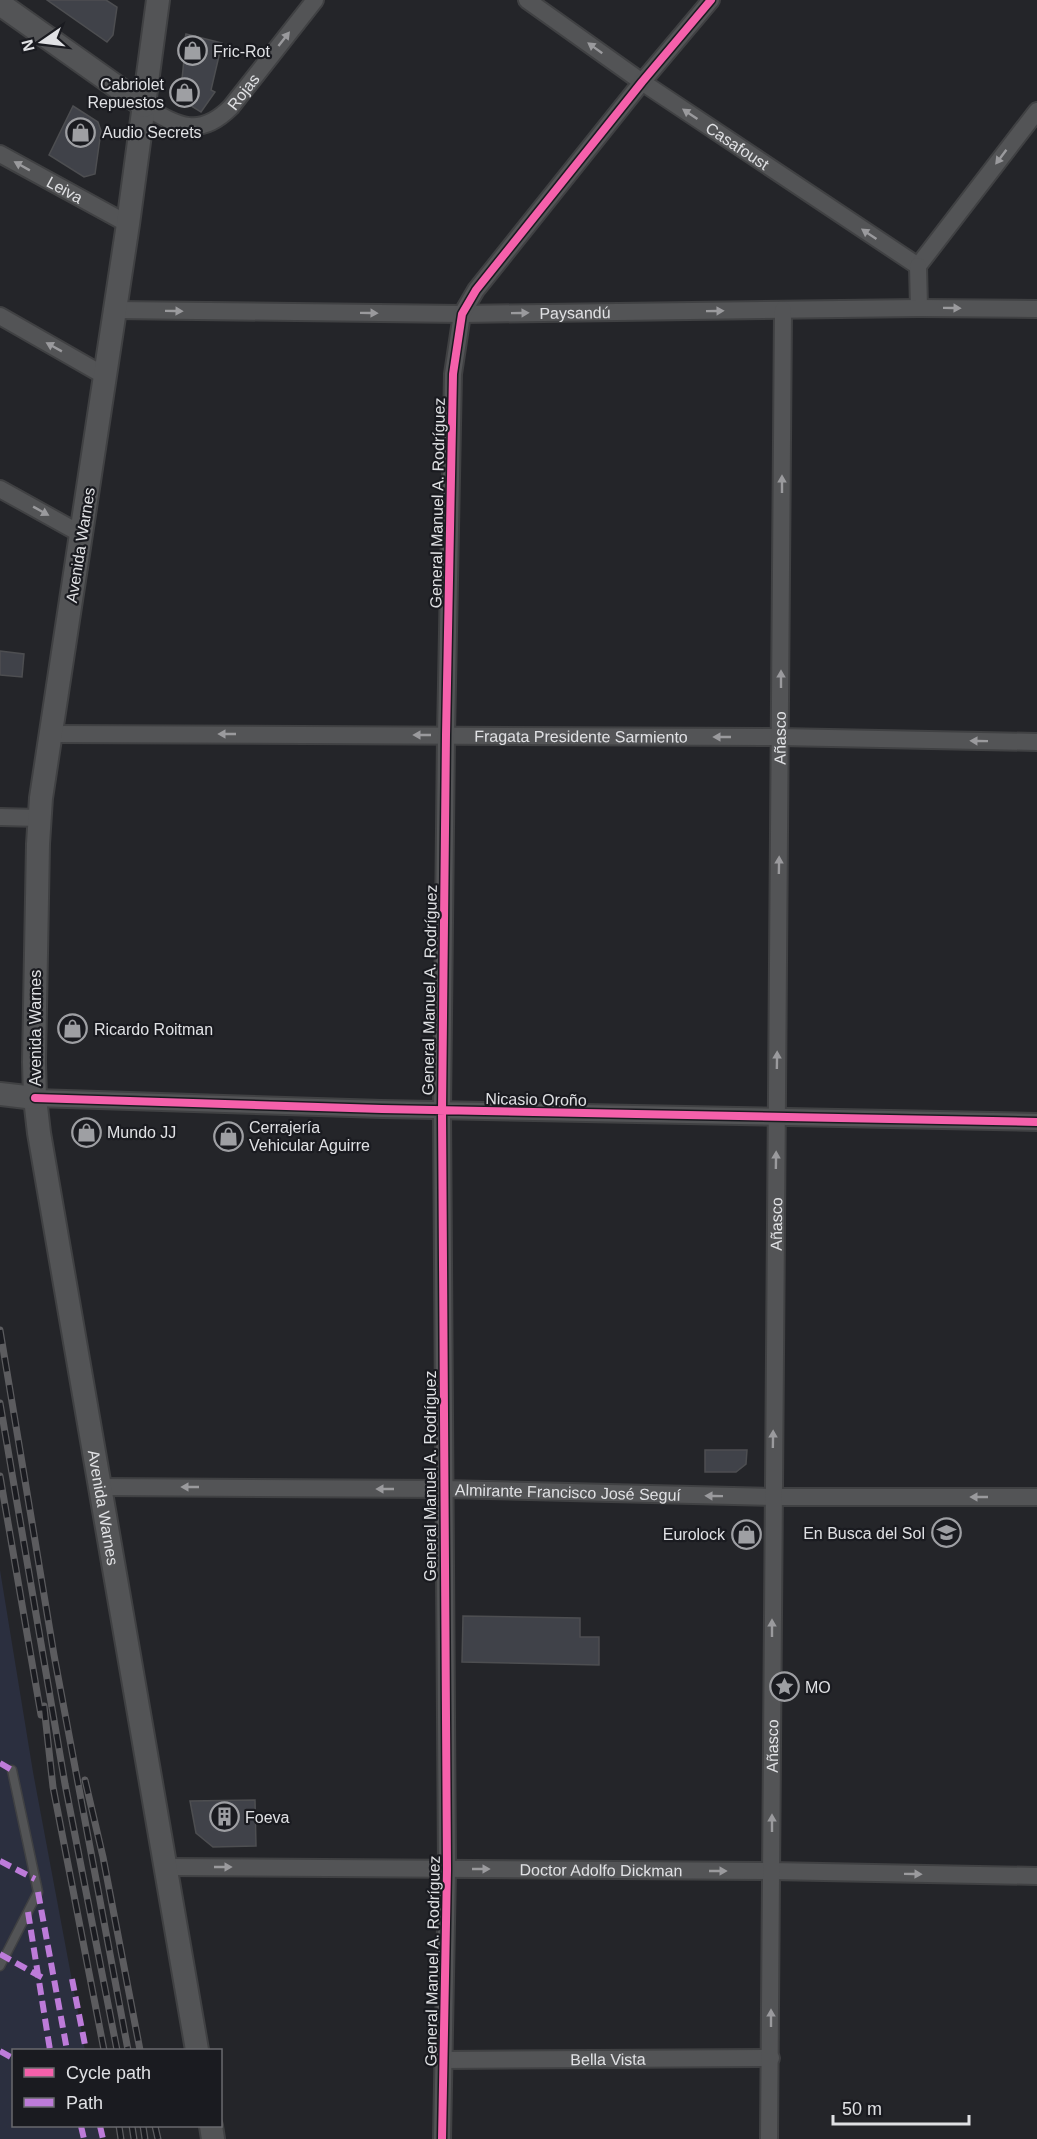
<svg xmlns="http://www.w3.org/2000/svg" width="1037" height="2139" viewBox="0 0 1037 2139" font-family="Helvetica,sans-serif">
  <rect width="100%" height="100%" fill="#242529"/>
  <!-- green -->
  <path fill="#2b2f3f" d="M0,1570L33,1772L85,2050H14V2126H99L101,2139H0Z"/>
  <!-- building -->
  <path fill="#404249" stroke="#4d4e51" stroke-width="1.5" d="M47,0H106L117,7L113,35L107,42Z
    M186,34L222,43L211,90L215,92L201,112L180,99L184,59L180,58Z
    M73,106L98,122L101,131L95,174L84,177L49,155Z
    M0,651L24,654L22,677L0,675Z
    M705,1450H747L746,1464L736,1472H705Z
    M463,1616L580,1618V1637H599V1665L462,1662Z
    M255,1800L256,1846L213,1847L196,1833L190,1801Z"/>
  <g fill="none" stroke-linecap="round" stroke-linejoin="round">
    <defs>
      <path id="service" d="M0,1966L38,1892L12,1770"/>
      <g id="minor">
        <path id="s1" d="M527,0L642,82L918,266"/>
        <path id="s2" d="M144,106C178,126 199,139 231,107L315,0"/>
        <path id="s3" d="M0,154L128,224"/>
        <path d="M918,266L1037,111"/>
        <path d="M918,266L919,308"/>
        <path id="s4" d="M115,310L462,314L919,308L1037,309"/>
        <path d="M0,316L105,376"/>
        <path d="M0,489L81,534"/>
        <path id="s5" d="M51,734L780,737L1037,742"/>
        <path d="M0,817L39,818"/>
        <path d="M35,1098L382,1109L1037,1122"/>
        <path id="s6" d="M100,1487L444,1489L773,1497H1037"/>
        <path id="s7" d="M165,1867L771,1871L1037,1876"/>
        <path id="s8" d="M444,2060L771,2058"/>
        <path d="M442,2139L447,1869L442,1111L446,735L453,374L462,314L476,290L642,82L711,0"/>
        <path id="s9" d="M769,2139L783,310"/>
      </g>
      <g id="secondary">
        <path id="s10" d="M158,0L128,224L41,798L38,844L34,1062L35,1098L39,1133L197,2050"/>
        <path d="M0,4L144,106"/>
        <path d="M0,1094L35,1098"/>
        <path d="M211,2126L213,2139"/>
      </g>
    </defs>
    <!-- service casing -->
    <use href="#service" stroke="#404143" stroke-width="11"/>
    <!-- minor casing -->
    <use href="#minor" stroke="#404143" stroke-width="20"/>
    <!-- secondary casing -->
    <use href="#secondary" stroke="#404143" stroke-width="26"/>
    <!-- service -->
    <use href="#service" stroke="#535456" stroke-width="8"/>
    <!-- minor -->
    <use href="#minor" stroke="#535456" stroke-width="16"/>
    <!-- secondary -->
    <use href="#secondary" stroke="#535456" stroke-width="22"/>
    <defs>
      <path id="rail" d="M0,1330L54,1655L128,2050
        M0,1403L65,1784L117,2050
        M0,1476L41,1715
        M44,1706L53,1787L104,2050
        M85,1780L103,1857L140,2050
        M119,2126L121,2139
        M132,2126L134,2139
        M143,2126L145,2139
        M155,2126L158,2139"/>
    </defs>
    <!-- rail casing -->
    <use href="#rail" stroke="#5c5c5f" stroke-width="7"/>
    <!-- rail -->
    <use href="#rail" stroke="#1a1b20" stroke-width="4.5" stroke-dasharray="14" stroke-linecap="butt"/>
    <!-- quiet -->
    <path stroke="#bd7bd9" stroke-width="6" stroke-dasharray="12 6" stroke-linecap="butt" d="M0,1763L12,1770
      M0,1861L35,1879
      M38,1892L67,2050
      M28,1912L50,2050
      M0,1954L43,1978
      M72,1979L86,2050
      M0,2051L14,2059
      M81,2126L84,2139
      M100,2126L103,2139"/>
    <defs>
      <path id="cycleway" d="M35,1098L382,1109L1037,1122
        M442,2139L447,1869L442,1111L446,735L453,374L462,314L476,290L642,82L711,0"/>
    </defs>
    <!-- cycleway casing -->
    <use href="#cycleway" stroke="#1a1b20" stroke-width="11"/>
    <!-- cycleway -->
    <use href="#cycleway" stroke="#f560ab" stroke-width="8"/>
  </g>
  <!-- one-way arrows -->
  <defs><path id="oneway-solid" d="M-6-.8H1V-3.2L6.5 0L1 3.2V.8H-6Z" transform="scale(1.5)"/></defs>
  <g fill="#9a9a9d">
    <use href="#oneway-solid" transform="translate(284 39) rotate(-52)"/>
    <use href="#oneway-solid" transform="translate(595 48) rotate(-144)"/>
    <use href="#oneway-solid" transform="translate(690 114) rotate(-146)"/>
    <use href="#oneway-solid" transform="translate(1001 157) rotate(127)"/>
    <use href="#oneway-solid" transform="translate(22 166) rotate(-151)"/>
    <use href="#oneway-solid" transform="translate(869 234) rotate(-146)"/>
    <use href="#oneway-solid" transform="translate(952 308) rotate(1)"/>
    <use href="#oneway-solid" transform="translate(174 311) rotate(1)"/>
    <use href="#oneway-solid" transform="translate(715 311) rotate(-1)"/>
    <use href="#oneway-solid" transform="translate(369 313) rotate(1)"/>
    <use href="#oneway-solid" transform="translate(520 313) rotate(-1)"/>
    <use href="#oneway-solid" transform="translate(54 347) rotate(-151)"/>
    <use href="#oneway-solid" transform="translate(782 484) rotate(-90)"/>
    <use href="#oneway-solid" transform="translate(41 511) rotate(29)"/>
    <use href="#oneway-solid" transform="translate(781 679) rotate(-90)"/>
    <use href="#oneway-solid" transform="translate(227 734) rotate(-180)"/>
    <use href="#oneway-solid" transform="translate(422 735) rotate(-180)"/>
    <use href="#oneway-solid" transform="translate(722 737) rotate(-180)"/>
    <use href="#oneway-solid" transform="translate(979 741) rotate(-179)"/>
    <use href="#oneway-solid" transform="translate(779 865) rotate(-89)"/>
    <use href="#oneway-solid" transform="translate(777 1060) rotate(-89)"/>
    <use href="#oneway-solid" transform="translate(776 1160) rotate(-89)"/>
    <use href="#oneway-solid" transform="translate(773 1439) rotate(-89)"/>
    <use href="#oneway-solid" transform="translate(190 1487) rotate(-180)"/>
    <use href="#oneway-solid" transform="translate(385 1489) rotate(-180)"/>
    <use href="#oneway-solid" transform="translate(714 1496) rotate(-179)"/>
    <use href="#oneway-solid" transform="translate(979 1497) rotate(180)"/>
    <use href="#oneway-solid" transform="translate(772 1628) rotate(-90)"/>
    <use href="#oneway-solid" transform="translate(772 1823) rotate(-90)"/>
    <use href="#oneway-solid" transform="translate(223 1867)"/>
    <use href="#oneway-solid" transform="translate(481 1869)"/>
    <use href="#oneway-solid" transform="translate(718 1871)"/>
    <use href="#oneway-solid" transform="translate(913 1874) rotate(1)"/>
    <use href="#oneway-solid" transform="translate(771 2018) rotate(-90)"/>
  </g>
  <!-- icons -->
  <defs>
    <symbol id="shop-ring" viewBox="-11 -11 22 22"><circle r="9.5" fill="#1a1b20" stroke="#9e9fa3" stroke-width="1.5"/><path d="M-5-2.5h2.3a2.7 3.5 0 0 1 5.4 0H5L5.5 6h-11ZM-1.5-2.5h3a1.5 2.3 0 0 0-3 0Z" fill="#9e9fa3"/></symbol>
    <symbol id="school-ring" viewBox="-11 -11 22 22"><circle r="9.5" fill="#1a1b20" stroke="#9e9fa3" stroke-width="1.5"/><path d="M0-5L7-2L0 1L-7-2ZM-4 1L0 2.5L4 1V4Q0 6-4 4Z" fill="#9e9fa3"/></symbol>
    <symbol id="sight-ring" viewBox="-11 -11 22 22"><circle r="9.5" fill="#1a1b20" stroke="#9e9fa3" stroke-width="1.5"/><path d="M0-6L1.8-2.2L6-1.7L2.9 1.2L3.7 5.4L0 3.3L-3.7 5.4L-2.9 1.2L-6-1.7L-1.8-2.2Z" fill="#9e9fa3"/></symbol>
    <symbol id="building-ring" viewBox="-11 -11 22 22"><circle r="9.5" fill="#1a1b20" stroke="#9e9fa3" stroke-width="1.5"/><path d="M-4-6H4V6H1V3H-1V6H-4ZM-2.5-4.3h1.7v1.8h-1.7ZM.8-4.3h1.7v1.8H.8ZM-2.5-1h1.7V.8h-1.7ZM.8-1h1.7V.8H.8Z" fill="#9e9fa3"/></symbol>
  </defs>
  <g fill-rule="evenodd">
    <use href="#shop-ring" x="176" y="34" width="33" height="33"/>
    <use href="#shop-ring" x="168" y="76" width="33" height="33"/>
    <use href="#shop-ring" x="64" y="116" width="33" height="33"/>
    <use href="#shop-ring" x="56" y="1012" width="33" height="33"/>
    <use href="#shop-ring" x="70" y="1116" width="33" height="33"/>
    <use href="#shop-ring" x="212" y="1120" width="33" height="33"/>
    <use href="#school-ring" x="930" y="1516" width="33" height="33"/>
    <use href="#shop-ring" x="730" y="1518" width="33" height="33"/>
    <use href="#sight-ring" x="768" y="1670" width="33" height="33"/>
    <use href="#building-ring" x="208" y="1800" width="33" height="33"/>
  </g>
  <g text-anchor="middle" stroke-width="4.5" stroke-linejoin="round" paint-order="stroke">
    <!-- poi labels -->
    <g font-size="16" fill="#e0e1e4" stroke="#1a1b20" text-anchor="start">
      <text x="213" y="57">Fric-Rot</text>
      <text x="164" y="90" text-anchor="end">Cabriolet<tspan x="164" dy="18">Repuestos</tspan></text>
      <text x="102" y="138">Audio Secrets</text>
      <text x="94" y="1035">Ricardo Roitman</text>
      <text x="249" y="1133">Cerrajería<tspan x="249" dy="18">Vehicular Aguirre</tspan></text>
      <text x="107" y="1138">Mundo JJ</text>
      <text x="925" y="1539" text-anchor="end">En Busca del Sol</text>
      <text x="725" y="1540" text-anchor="end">Eurolock</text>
      <text x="805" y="1693">MO</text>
      <text x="245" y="1823">Foeva</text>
    </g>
    <!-- street labels -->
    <g font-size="16" fill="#e0e1e4" stroke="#1a1b20">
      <text dy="6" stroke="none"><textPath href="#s2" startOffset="117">Rojas</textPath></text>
      <text dy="6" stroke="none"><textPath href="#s1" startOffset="256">Casafoust</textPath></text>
      <text dy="6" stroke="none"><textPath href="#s3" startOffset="74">Leiva</textPath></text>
      <text dy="6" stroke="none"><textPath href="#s4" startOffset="460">Paysandú</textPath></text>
      <text transform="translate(437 503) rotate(-89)" y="6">General Manuel A. Rodríguez</text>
      <text transform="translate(80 545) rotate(-81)" y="6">Avenida Warnes</text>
      <text dy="6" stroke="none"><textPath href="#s5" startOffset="530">Fragata Presidente Sarmiento</textPath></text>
      <text dy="6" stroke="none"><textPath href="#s9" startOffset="1401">Añasco</textPath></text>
      <text transform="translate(429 990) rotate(-89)" y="6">General Manuel A. Rodríguez</text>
      <text transform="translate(35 1028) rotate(-90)" y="6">Avenida Warnes</text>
      <text transform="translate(536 1099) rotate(1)" y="6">Nicasio Oroño</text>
      <text dy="6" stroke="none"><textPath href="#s9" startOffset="915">Añasco</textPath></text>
      <text transform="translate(430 1476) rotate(-90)" y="6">General Manuel A. Rodríguez</text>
      <text dy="6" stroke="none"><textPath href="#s6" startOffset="468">Almirante Francisco José Seguí</textPath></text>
      <text dy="6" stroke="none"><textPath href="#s10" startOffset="1522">Avenida Warnes</textPath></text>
      <text dy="6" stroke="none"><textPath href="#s9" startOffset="393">Añasco</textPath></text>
      <text dy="6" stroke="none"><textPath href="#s7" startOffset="436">Doctor Adolfo Dickman</textPath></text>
      <text transform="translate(432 1961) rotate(-89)" y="6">General Manuel A. Rodríguez</text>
      <text dy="6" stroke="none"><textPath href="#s8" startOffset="164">Bella Vista</textPath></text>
    </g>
  </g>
  <!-- legend -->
  <rect x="12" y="2049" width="210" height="78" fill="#1a1b20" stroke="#696a6e" stroke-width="1.5"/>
  <rect x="24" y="2068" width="30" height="9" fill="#f560ab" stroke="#696a6e" stroke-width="1.5"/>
  <text x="66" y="2079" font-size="18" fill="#e0e1e4">Cycle path</text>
  <rect x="24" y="2098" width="30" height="9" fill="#bd7bd9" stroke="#696a6e" stroke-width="1.5"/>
  <text x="66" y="2109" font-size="18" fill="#e0e1e4">Path</text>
  <!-- north arrow -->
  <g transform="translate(42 42) rotate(256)" stroke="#1a1b20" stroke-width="4.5" paint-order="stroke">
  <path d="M0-4.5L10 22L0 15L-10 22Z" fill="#e0e1e4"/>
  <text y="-9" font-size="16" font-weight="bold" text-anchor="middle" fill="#e0e1e4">N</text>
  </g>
  <!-- scale -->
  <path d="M833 2115v9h136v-9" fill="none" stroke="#e0e1e4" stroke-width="3"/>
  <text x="842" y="2115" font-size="18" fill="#e0e1e4" stroke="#1a1b20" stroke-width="4.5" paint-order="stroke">50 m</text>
</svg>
